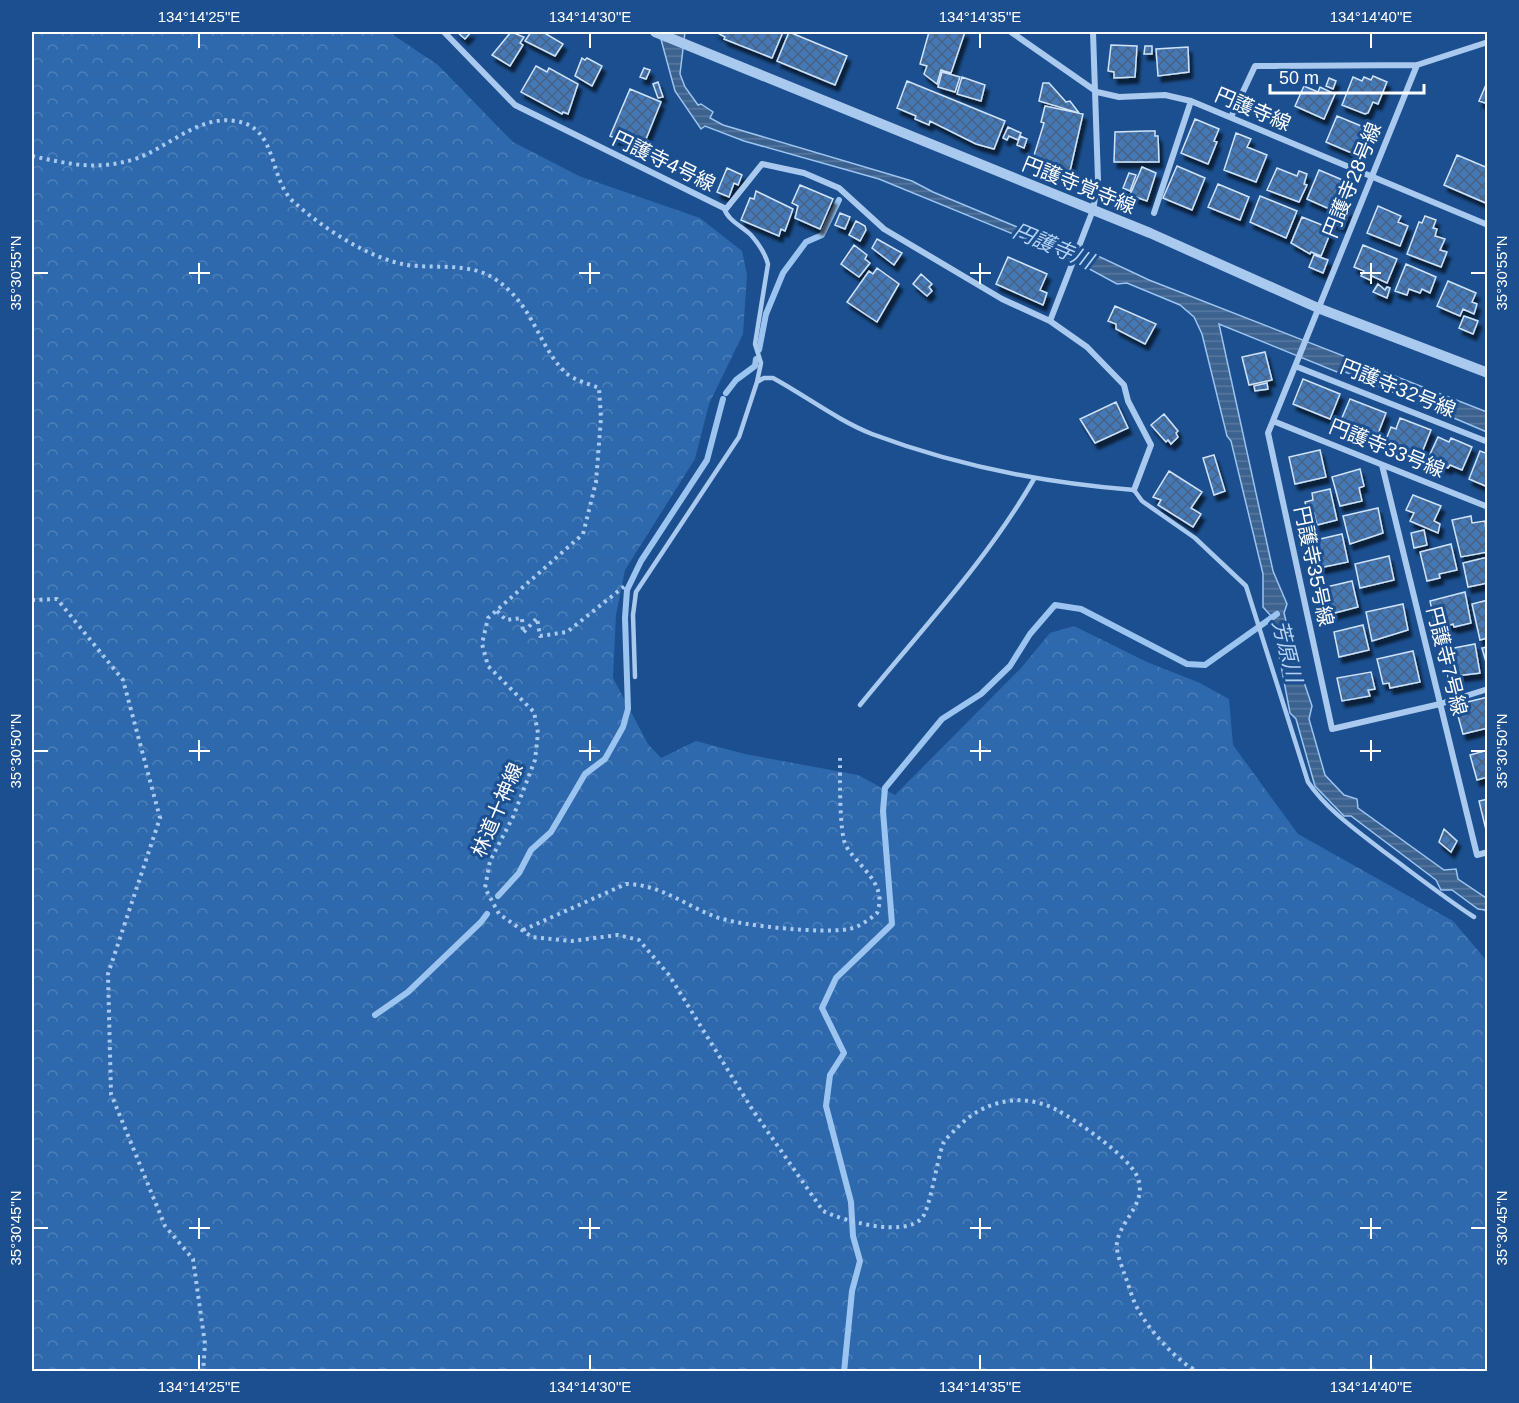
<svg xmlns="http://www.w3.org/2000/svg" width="1519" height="1403" viewBox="0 0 1519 1403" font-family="Helvetica,'Noto Sans JP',sans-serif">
  <defs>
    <pattern id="forest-crowns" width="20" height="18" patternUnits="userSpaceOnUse" patternTransform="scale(1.5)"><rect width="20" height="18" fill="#2e69ad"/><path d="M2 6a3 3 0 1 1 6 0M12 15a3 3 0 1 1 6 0" fill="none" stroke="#4d80b9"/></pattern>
    <pattern id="water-rules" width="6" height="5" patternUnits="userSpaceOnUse" patternTransform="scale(1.5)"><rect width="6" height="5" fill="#3c6290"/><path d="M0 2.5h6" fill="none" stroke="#597aa1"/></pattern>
    <pattern id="building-cross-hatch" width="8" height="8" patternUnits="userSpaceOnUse" patternTransform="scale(1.5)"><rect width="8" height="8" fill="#4478b7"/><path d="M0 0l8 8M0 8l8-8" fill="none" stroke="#486282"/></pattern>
    <filter id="shadow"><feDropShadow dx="3.5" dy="6" stdDeviation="1.5" flood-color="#0009"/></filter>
  </defs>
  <rect width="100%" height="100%" fill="#1b4f8f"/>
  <!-- forest -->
  <path fill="url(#forest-crowns)" d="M32,32H389L438,65L513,142L579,176L700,218L742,251L747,274L743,334L709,404L695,459L625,570L616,615L613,678L648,744L661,758L696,741L745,754L858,775L895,795L1021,668L1050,633L1074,626L1147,662L1200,683L1229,699L1233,745L1298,834L1453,921L1487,961V1371H32Z"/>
  <!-- water -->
  <path fill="url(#water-rules)" stroke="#9cc4f0" stroke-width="1.5" d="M659,32H685L680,74L685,87L698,105L701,104L713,112L710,118L723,125L912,181L933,192L1065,247L1083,249L1149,280L1487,412V432L1343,371L1337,372L1219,324L1273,571L1287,604L1284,613L1292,645L1288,647L1290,653L1294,652L1312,706L1309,719L1325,775L1344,795L1357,799L1358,808L1444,870L1456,869L1458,879L1486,898L1487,915L1485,910L1478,909L1452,890H1441L1436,880L1351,816H1344L1315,786L1296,719L1290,713L1279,655L1283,654L1282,648L1278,649L1271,616L1263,607V574L1231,441L1227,436L1202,334L1194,317L1180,305L1127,283L1117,284L1062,254L879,179L744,141L705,126L701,129L675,91Z"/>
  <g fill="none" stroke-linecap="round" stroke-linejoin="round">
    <!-- stream -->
    <path stroke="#9cc4f0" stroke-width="6" d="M759,350L766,314L783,273L806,242L822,235L839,200
      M726,393L736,380L755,366L756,359
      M498,896L519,873L531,850L551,832L585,774L605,759L623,727L628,709L625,618L627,590L641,561L707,460L723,399
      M375,1015L408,992L481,922L487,914
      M844,1372L852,1291L860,1261L853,1236L851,1202L826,1106L830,1075L844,1053L822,1008L836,978L892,924L883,811L885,788L942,719L981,694L1010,666L1030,634L1055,605L1081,609L1187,664L1205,665L1277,614"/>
  </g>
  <!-- building -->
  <path fill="url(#building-cross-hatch)" stroke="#cfe3fa" stroke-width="1.5" filter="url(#shadow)" d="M457,32H471L465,39Z
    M511,32L524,37L520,43L523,45L510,66L492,55Z
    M531,32H543L563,44L555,56L525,41Z
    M716,32H783L772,58L724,39L725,37Z
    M789,32L847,56L835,85L777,61Z
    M929,32H965L951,73L941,70L937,84L924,74L927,66L920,64Z
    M1111,45L1137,46L1135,77L1114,78V72L1108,71Z
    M1145,46H1152V54H1144Z
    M1188,47L1189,72L1158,76L1156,49Z
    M582,58L585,60L587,58L602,66L592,86L575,76Z
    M536,66L547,72L549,68L578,84L568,114L563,112L562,114L521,92Z
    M644,68L650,70L646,79L640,77Z
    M942,72L960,77L955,92L938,87Z
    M1373,76L1387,82L1378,104L1373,102L1368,113L1365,114L1342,105L1353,77L1362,81L1364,77L1371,80Z
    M962,77L985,85L981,101L957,94Z
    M1329,78L1336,81L1333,89L1326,86Z
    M1488,80V104L1479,101Z
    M907,81L1005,121L994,149L976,144L930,121L929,125L915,119L916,116L897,108Z
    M658,82L663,97L658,98L653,84Z
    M1043,83H1049L1066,102L1070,101L1079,113L1039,101Z
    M1304,86L1318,92L1320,87L1335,94L1324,119L1295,106Z
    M630,89L661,102L642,149L610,136Z
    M1045,106L1083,114L1070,171L1032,162L1044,123L1041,122Z
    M1337,116L1366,128L1354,154L1326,142Z
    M1195,119L1219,129L1214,141L1217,142L1208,164L1181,153Z
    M1008,127L1021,133L1018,140L1009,136L1007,140L1003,138Z
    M1147,131H1155V136H1158L1159,162H1114L1115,132Z
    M1236,133L1251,139L1247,147L1267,155L1256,182L1224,170Z
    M1020,136L1027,139L1024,148L1017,145Z
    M1457,155L1488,168V204L1444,185Z
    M1177,166L1205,178L1192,210L1163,198Z
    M1142,167L1156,173L1147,201L1130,195Z
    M727,168L742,175L738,185L734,183L729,197L717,192Z
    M1277,168L1297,176L1299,171L1307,174L1304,184L1307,185L1299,202L1267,190Z
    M1319,170L1345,181L1334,211L1307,199Z
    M1129,173L1136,175L1130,191L1123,188Z
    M1218,184L1249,197L1240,220L1208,207Z
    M800,185L833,199L820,229L795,218L798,206L792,203Z
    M756,191L793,209L785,231L781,229L779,236L741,220L750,198L754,199Z
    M1260,196L1297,211L1286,238L1250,222Z
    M1378,206L1401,216L1398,222L1408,226L1400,246L1367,233Z
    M1338,207L1348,210L1342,226L1332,223Z
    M840,213L850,217L845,229L835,225Z
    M1425,216L1436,220L1433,228L1437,229L1435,236L1445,239L1440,250L1447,252L1441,267L1407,254L1419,222L1422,223Z
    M1302,217L1332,229L1321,256L1311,252L1310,254L1291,243Z
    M856,221L865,226L866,230L860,241L849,235Z
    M877,239L902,253L894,265L872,248Z
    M854,245L867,255L865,259L870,263L859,277L841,264Z
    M1363,245L1397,259L1387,283L1372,276L1370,280L1361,276L1364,271L1354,267Z
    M1314,255L1328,260L1323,273L1309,267Z
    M1008,257L1047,274L1040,290L1047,293L1043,305L996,284Z
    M1406,264L1436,277L1430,293L1422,289L1420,293L1409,289L1407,295L1395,291Z
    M877,268L899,284L877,322L847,302L869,271L873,274Z
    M921,274L932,284L929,287L932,291L927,296L913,284Z
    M1448,281L1476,293L1472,302L1477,304L1474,314L1463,309L1460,316L1437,306Z
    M1378,284L1385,290L1387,287L1390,288L1387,298L1373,292Z
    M1115,306L1156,324L1145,344L1116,329V324L1108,321Z
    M1464,316L1478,321L1473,334L1459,328Z
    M1265,352L1272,380L1249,385L1242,357Z
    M1303,379L1340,394L1330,419L1293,404Z
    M1267,383L1268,389L1255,391L1254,386Z
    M1350,399L1386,413L1376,439L1338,427Z
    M1116,402L1128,428L1095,443L1080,419Z
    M1164,414L1178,431L1176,433L1178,437L1171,444L1168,440L1166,442L1151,425Z
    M1400,418L1431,430L1421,455L1407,449L1405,454L1389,448L1390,444L1385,442L1391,427L1396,429Z
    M1438,437L1449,442L1451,438L1472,447L1462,470L1450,465L1448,468L1441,465L1440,468L1426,463Z
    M1320,450L1326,477L1295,484L1289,457Z
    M1480,451L1488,454V487L1469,479Z
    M1214,455L1225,491L1214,495L1203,458Z
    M1360,469L1364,486L1359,488L1362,501L1340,506L1332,477Z
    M1169,471L1202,492L1191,508L1201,514L1193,527L1158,505L1161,500L1153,497Z
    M1330,489L1337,520L1317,525L1314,513L1308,514L1305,502L1313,500L1312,493Z
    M1413,495L1441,506L1434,521L1440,524L1438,533L1410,521L1414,513L1406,510Z
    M1378,508L1383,533L1350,544L1343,516Z
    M1471,516L1472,523L1485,521L1488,552L1461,557L1452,520Z
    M1424,530L1427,545L1414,548L1411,533Z
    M1342,534L1348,562L1314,569L1307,542Z
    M1451,544L1457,570L1439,574L1440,578L1427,581L1420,552Z
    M1389,556L1394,580L1360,588L1355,564Z
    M1488,557V583L1468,587L1463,563Z
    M1352,581L1358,607L1327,615L1322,588Z
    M1465,592L1471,623L1454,627L1453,624L1445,627V623L1435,625L1430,601Z
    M1488,600V638L1480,640L1472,604Z
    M1403,604L1408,630L1372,641L1366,612Z
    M1363,625L1369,650L1339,657L1334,632Z
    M1475,644L1480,673L1448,677L1443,650Z
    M1488,647V669L1482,648Z
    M1413,651L1420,682L1390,688L1389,683L1383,684L1377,659Z
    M1371,672L1375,689L1368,690L1370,696L1342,701L1337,678Z
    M1488,697V728L1463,734L1455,705Z
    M1488,750V777L1477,780L1470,755Z
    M1488,799V829L1486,830L1479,801Z
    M1444,829L1457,841L1451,852L1439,842Z"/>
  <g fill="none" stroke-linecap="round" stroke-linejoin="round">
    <!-- path -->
    <path stroke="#a9c9ee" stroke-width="4" stroke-dasharray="3 4.5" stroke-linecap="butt" d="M32,156C69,164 96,171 135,159C168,148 198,115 235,121C280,127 267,181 296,204C325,229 368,258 407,265C435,269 470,262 495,279C535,306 537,345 566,373C574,380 589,384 599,388L601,418L596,482L583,534L488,618L482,644L488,666L534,712L538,733L535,760L513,817L490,861L485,888L499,914L532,937L572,941L618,935L639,940L669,975L752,1109L823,1211C844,1221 904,1238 922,1218C930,1209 937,1160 943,1144C946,1138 953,1132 958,1127C984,1100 1023,1092 1057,1110C1077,1121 1128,1156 1137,1176C1148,1201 1124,1217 1118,1238C1114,1249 1121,1263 1124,1273C1129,1285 1132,1300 1139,1311C1150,1331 1178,1363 1199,1372
      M32,600L57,599L123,680L160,818L108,974L111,1094L165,1226L193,1259L205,1344L203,1372
      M497,611L506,620L522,618L523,633L537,618L540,636L567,632L626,585
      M523,930L626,884C660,884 686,906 716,917C741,926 823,934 849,929C859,927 869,920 877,913C888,883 859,868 846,846C839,833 840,775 840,758"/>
    <!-- service -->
    <path stroke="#a9c9ee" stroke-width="4.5" d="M724,208C728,221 742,226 751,235C759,244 765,253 768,264L755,344L761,363L757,382
      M635,677L633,615L636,592L739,437L757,382L764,378H773C806,396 837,420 872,434C957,466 1044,483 1134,490L1142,501L1195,538L1246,586L1308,782C1327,810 1356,830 1383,851C1413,873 1442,896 1474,917
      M860,705C920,631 986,562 1034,479"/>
    <!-- minor -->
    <path stroke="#a9c9ee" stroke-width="6" d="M444,32L515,105L724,208L726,209L762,164L804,173L839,188L884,229L1002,299L1050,321L1093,210L1098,180L1093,32
      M1011,32L1097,92L1119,97L1165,95L1191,101L1488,225
      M1417,65L1268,433L1332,729L1440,704L1488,689
      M1231,117L1255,66L1417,65L1488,42
      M1154,213L1191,101
      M1050,321L1087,347L1124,385L1128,401L1151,445L1134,490
      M1295,366L1488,442
      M1273,421L1488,507
      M1382,465L1477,855L1488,852"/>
    <!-- tertiary -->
    <path stroke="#a9c9ee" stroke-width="10" d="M655,32L1150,233L1318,308L1488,373"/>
  </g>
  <!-- ticks -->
  <path fill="none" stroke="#fff" stroke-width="2" d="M199,33V48M590,33V48M980,33V48M1371,33V48M199,263V284M590,263V284M980,263V284M1371,263V284M33,273H48M189,273H210M579,273H600M970,273H991M1360,273H1381M1471,273H1486M199,740V761M590,740V761M980,740V761M1371,740V761M33,751H48M189,751H210M579,751H600M970,751H991M1360,751H1381M1471,751H1486M199,1218V1239M590,1218V1239M980,1218V1239M1371,1218V1239M33,1228H48M189,1228H210M579,1228H600M970,1228H991M1360,1228H1381M1471,1228H1486M199,1355V1370M590,1355V1370M980,1355V1370M1371,1355V1370"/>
  <g text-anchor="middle" stroke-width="6" stroke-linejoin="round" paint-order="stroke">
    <!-- street labels -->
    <g font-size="20" fill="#fff" stroke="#1b4f8f">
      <text transform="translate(1253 109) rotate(23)" y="7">円護寺線</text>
      <text transform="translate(664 161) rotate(26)" y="7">円護寺4号線</text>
      <text transform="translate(1352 180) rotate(-68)" y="7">円護寺28号線</text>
      <text transform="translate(1079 185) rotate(22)" y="7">円護寺覚寺線</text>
      <text transform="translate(1398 388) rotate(22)" y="7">円護寺32号線</text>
      <text transform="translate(1387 448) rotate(22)" y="7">円護寺33号線</text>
      <text transform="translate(1314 566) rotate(78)" y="7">円護寺35号線</text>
      <text transform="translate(1447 661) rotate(76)" y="7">円護寺7号線</text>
      <text transform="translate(497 810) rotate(-67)" y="7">林道十神線</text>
    </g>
    <!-- water labels -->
    <g font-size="21" font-style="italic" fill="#b5d3f5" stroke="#1b4f8f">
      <text transform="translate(1053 246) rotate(23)" y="7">円護寺川</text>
      <text transform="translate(1287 651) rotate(76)" y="7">芳原川</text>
    </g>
  </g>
  <!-- border -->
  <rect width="1519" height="1403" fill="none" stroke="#1b4f8f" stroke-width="66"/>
  <!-- scale -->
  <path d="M1270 84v9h154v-9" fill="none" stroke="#ffffff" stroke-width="3"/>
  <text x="1279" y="84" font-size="18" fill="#ffffff" stroke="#1b4f8f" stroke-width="4.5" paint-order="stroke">50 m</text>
  <rect x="33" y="33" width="1453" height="1337" fill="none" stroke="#fff" stroke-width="2"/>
  <g font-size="15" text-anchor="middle" fill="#fff">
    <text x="199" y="22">134°14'25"E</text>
    <text x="590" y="22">134°14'30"E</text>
    <text x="980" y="22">134°14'35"E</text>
    <text x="1371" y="22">134°14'40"E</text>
    <text transform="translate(16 273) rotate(-90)" y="5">35°30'55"N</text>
    <text transform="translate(1502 273) rotate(-90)" y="5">35°30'55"N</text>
    <text transform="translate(16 751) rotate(-90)" y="5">35°30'50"N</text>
    <text transform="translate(1502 751) rotate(-90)" y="5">35°30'50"N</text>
    <text transform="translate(16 1228) rotate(-90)" y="5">35°30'45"N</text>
    <text transform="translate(1502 1228) rotate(-90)" y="5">35°30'45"N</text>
    <text x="199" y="1392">134°14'25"E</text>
    <text x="590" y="1392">134°14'30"E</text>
    <text x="980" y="1392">134°14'35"E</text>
    <text x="1371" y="1392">134°14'40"E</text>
  </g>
</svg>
